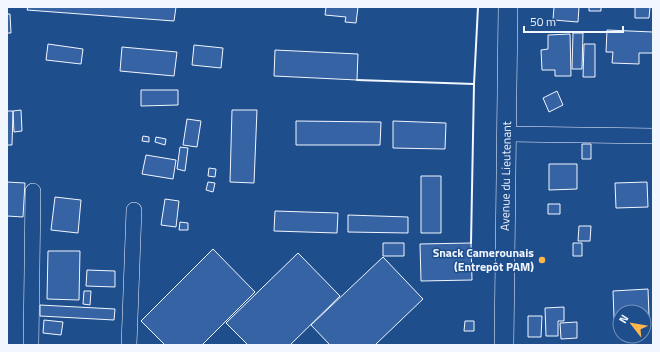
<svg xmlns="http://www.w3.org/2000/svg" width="660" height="352" viewBox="0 0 660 352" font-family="'Titillium Web',sans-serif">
  <rect width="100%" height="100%" fill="#1f4e8c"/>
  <!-- building -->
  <path fill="#3563a3" stroke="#f2f6ff" d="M28,7H176L174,21L27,10Z
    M326,7H358L356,23L345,22L346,17L325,15Z
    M554,7H579L578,22L553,20Z
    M589,7H601V11H589Z
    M635,7H650L649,18H635Z
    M7,14H10L11,33H7Z
    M607,30L653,32V53H639V64L612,63L613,52H606Z
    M573,33H583L582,69H572Z
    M570,34L571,76H555V70H542L541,50L548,49V35Z
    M48,44L83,49L81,64L46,60Z
    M584,44H595V77H583Z
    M194,45L223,48L221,68L192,65Z
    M122,47L177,52L174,76L120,71Z
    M275,50L358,54L357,80L274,76Z
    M141,90H178V105L141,106Z
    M557,91L563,105L549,112L543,98Z
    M21,110L22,131L14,132L13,111Z
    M232,110H257L254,183L230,182Z
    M7,111H13L12,145H7Z
    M187,119L201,121L197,147L183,145Z
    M296,121L381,122L380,145H296Z
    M393,121L446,123L445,149L393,148Z
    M143,136L149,137V142L142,141Z
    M156,137L166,139L165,145L155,142Z
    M582,144H591V159H582Z
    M180,147L188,148L185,171L177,169Z
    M146,155L176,160L173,179L142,174Z
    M549,164H577V189L549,190Z
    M209,168L216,169L215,177L208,176Z
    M421,176H441V233H421Z
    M7,182L25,183L23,217L7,216Z
    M208,182L215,183L213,192L206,190Z
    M647,182L648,207L616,208L615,183Z
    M55,197L81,200L78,233L51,230Z
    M165,199L179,201L176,227L161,225Z
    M548,204H560V214H548Z
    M275,211L338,213L337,233L274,231Z
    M348,215L408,217V233L348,232Z
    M180,222L188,223V230H179Z
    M579,226H591L590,241H578Z
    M383,243H404V256H383Z
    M471,243L472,280L421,281L420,244Z
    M573,243H582V256H573Z
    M213,249L255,292L202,345H165L141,321Z
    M48,251H80L79,300L47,299Z
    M298,253L340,296L290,345H248L226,323Z
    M383,257L423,299L375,345H330L311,325Z
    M87,270L115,271V287L86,286Z
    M648,289L649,316H644V312H620V318H614L613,291Z
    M84,291H91L90,305L83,304Z
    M40,305L115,309L114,320L40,316Z
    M564,307V321H558V336H546L545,308Z
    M528,316H542L541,337H528Z
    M44,320L63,322L61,335L43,333Z
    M465,321H474V331H464Z
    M577,322V338L561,339L560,323Z"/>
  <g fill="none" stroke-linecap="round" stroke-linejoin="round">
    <defs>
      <path id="minor" d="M507,134L653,136
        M31,345L33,191
        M129,345L134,210"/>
      <path id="major" d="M504,345L508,7"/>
    </defs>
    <!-- minor casing -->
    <use href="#minor" stroke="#f2f6ff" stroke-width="16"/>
    <!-- major casing -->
    <use href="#major" stroke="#f2f6ff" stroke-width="20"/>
    <!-- minor -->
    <use href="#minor" stroke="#1f4e8c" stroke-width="15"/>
    <!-- major -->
    <use href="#major" stroke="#1f4e8c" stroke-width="19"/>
    <!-- wall -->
    <path stroke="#f2f6ff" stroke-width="2" d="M357,80L474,84
      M471,243L474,84L478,7"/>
  </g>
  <!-- markers -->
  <circle fill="#ffb74d" stroke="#1f4e8c" stroke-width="1.5" cx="542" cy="260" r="4"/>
  <g text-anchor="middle" stroke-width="3" stroke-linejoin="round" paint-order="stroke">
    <!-- street labels -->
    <g font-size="12" fill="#f2f6ff" stroke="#1f4e8c">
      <text transform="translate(506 176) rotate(-89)" y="4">Avenue du Lieutenant</text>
    </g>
    <!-- poi labels -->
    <g font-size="12" font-weight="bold" fill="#f2f6ff" stroke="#1f4e8c" text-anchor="end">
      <text x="534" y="257">Snack Camerounais<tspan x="534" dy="14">(Entrepôt PAM)</tspan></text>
    </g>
  </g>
  <!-- border -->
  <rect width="660" height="352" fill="none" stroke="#f2f6ff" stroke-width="16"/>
  <!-- north arrow -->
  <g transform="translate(632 324) rotate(301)"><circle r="19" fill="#1f4e8c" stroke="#7391ba"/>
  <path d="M0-3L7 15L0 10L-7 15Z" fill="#ffb74d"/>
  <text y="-6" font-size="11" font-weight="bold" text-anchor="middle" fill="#f2f6ff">N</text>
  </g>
  <!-- scale -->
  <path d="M524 26v6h99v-6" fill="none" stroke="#f2f6ff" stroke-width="2"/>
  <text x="530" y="26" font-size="12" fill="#f2f6ff" stroke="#1f4e8c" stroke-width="3" paint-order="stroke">50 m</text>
</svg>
